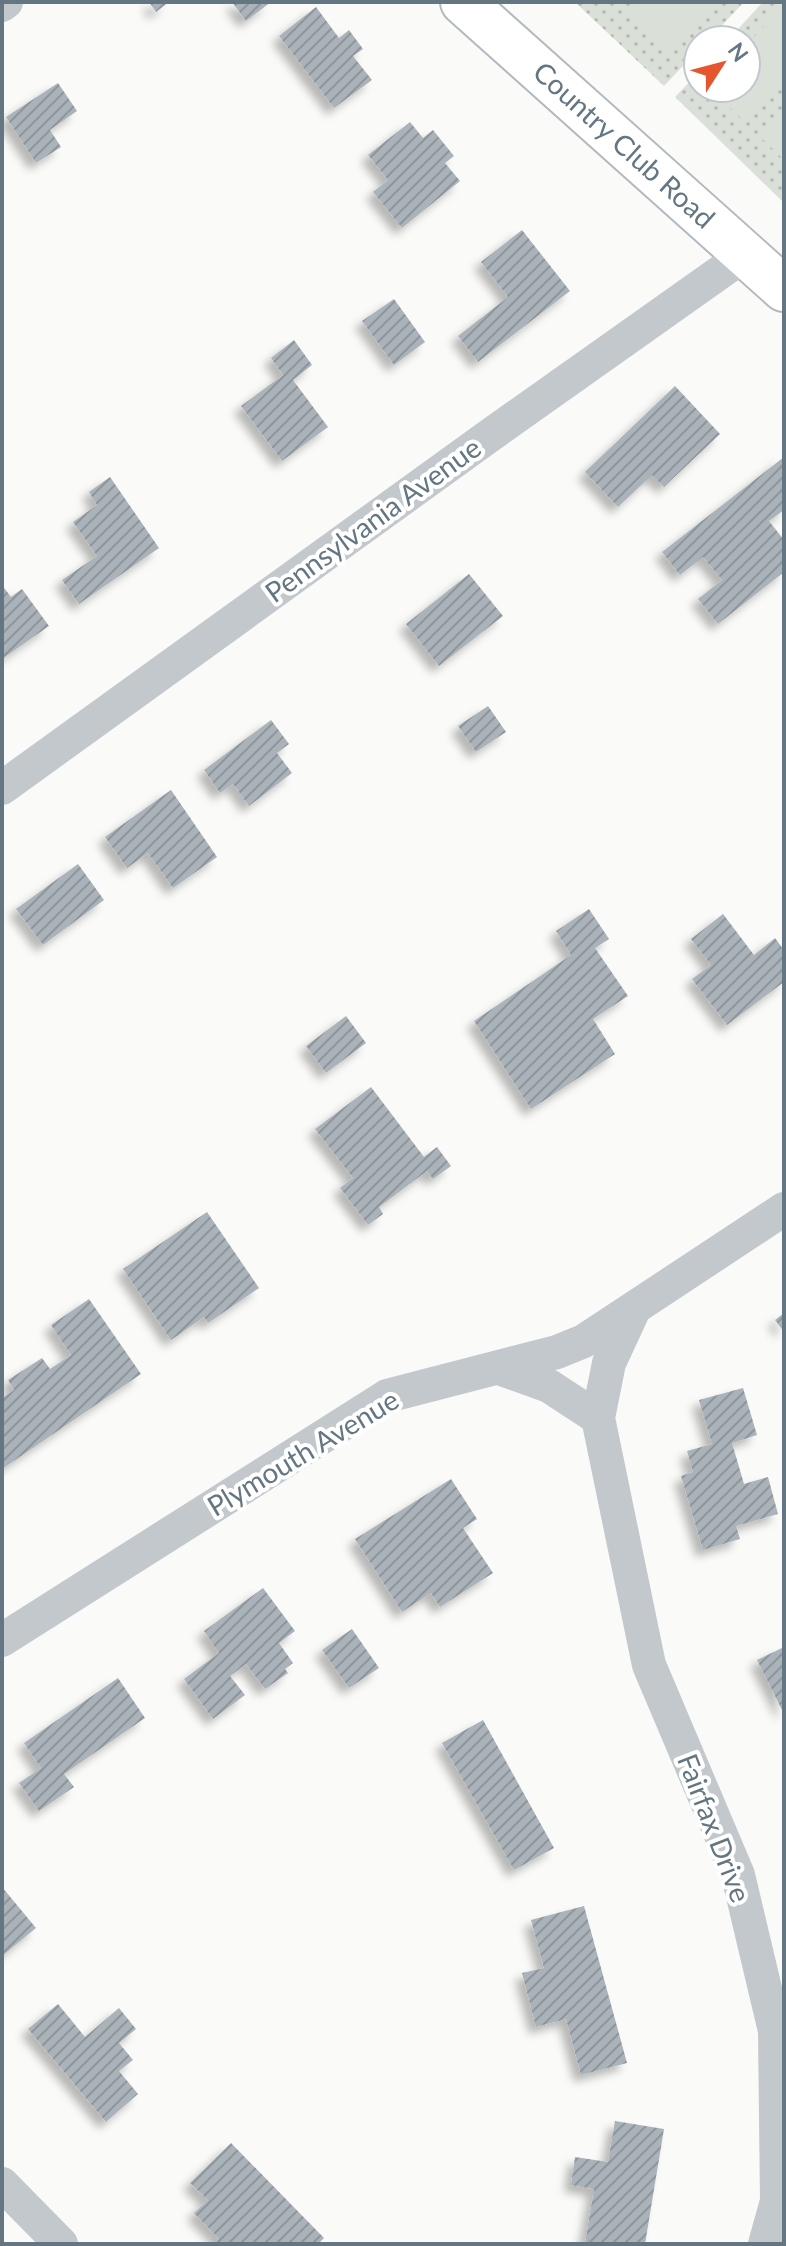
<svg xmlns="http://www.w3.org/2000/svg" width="786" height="2246" viewBox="0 0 786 2246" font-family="Lato,sans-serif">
  <defs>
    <pattern id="park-dots" width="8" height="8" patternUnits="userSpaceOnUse" patternTransform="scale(2)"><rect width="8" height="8" fill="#dadfd7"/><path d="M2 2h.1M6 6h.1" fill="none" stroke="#b4b9b4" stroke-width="1.8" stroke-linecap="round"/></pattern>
    <pattern id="building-hatch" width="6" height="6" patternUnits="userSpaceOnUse" patternTransform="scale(2)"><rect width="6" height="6" fill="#aab3b9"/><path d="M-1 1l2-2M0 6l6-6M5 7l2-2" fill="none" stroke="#8e969c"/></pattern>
    <filter id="shadow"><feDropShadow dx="-7" dy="7" stdDeviation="4" flood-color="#0004"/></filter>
  </defs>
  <rect width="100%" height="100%" fill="#fafaf8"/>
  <!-- park -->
  <path fill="url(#park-dots)" d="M575,2H744L708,40H698V50L664,86Z
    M763,2H784V203L675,97L698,73V88H746V40H728Z"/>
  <!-- garden -->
  <path fill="#dadfd7" d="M643,2H718L671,52L631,14Z
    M784,5V83L746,123L709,88H746V45Z
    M784,107V160L757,134Z"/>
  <!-- building -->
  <path fill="url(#building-hatch)" filter="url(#shadow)" d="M149,2H169L156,12Z
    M232,2H271L246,21Z
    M316,7L339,38L349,30L363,49L353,56L372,80L334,108L279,36Z
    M58,83L77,111L50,130L61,147L36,163L6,117Z
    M410,122L423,138L433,130L454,156L445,163L460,181L402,228L373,192L388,180L368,155Z
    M522,230L570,291L478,362L458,336L508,297L481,262Z
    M394,299L425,342L394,365L362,321Z
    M294,340L312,365L293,380L328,427L282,461L241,406L283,375L271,358Z
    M675,386L720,434L664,487L652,475L618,507L585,472Z
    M784,457V510L769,521L784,540V572L718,624L698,599L722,580L703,557L680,575L662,552Z
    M110,477L159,548L79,604L62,580L97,556L73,522L97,505L89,492Z
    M469,574L503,616L439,666L406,624Z
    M2,585L11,597L22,589L49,626L2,659Z
    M488,706L506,732L476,752L458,726Z
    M271,720L289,744L277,753L292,773L249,806L233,784L220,793L204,770Z
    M171,790L217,857L173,888L148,853L127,868L105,837Z
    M78,864L104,900L43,945L16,909Z
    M589,909L609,939L595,948L628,996L593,1019L615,1054L531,1109L474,1021L571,955L556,931Z
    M723,914L754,955L775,938L784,950V982L727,1025L692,979L711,965L691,939Z
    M346,1016L366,1043L326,1073L306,1046Z
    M371,1087L424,1157L437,1147L451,1166L433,1179L427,1171L379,1207L383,1214L368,1225L340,1188L353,1178L315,1129Z
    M207,1212L259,1288L208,1323L204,1317L171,1340L123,1269Z
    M89,1299L141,1374L2,1469V1398L14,1390L8,1380L42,1358L50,1369L71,1355L51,1325Z
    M784,1313V1332L775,1320Z
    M743,1388L757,1435L732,1443L744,1484L768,1477L778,1514L736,1526L740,1539L703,1550L681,1476L693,1472L687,1451L712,1444L699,1400Z
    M451,1479L477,1519L463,1528L493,1573L440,1607L431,1593L402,1612L355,1539Z
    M263,1588L295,1631L279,1643L293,1663L285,1669L288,1673L265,1689L246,1664L230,1676L245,1695L213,1719L184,1679L219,1653L204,1631Z
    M352,1629L379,1668L349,1688L322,1650Z
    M784,1647V1714L757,1660Z
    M118,1678L145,1718L64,1774L74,1787L39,1811L19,1783L41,1768L24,1743Z
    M483,1720L554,1848L514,1870L442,1743Z
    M2,1887L36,1928L2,1956Z
    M584,1906L627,2063L581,2075L566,2019L536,2027L522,1973L544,1968L531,1920Z
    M58,2004L85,2037L119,2008L136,2029L119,2043L133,2060L119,2071L138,2094L106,2122L28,2029Z
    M615,2121L664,2129L645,2244H585L594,2189L571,2185L575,2157L608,2162Z
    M231,2143L324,2238L318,2244H218L216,2241L219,2239L194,2213L208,2200L190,2183Z"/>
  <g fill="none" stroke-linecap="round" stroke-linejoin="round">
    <defs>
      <path id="secondary" d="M463,2L784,289"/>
    </defs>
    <!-- secondary casing -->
    <use href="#secondary" stroke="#b3babf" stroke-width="48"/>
    <!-- minor -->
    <path stroke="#c3c8cc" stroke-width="34" d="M2,5L6,2
      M2,788L489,436L746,254
      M634,1309L609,1363L598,1418L649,1665L738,1875L775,2031L777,2201L765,2244
      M499,1368L549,1386L598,1418
      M2,1640L387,1396L557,1352L584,1341L784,1209
      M2,2184L61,2244"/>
    <!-- secondary -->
    <use href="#secondary" stroke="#fff" stroke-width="44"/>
  </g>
  <g text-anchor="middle" stroke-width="8" stroke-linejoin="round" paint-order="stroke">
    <!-- street labels -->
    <g font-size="28" fill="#657683" stroke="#fff">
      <text transform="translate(624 145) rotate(42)" y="10">Country Club Road</text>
      <text transform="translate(373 520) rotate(-36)" y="10">Pennsylvania Avenue</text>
      <text transform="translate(303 1453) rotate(-31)" y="10">Plymouth Avenue</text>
      <text transform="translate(714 1828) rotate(69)" y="10">Fairfax Drive</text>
    </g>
  </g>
  <!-- border -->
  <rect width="786" height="2246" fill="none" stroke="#657683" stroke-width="8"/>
  <!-- north arrow -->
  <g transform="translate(722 64) rotate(54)"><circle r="38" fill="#ffffff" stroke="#c1c8cd" stroke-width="2"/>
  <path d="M0-6L14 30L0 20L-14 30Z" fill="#e4572e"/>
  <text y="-12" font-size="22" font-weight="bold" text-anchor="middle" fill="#657683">N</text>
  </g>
</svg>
